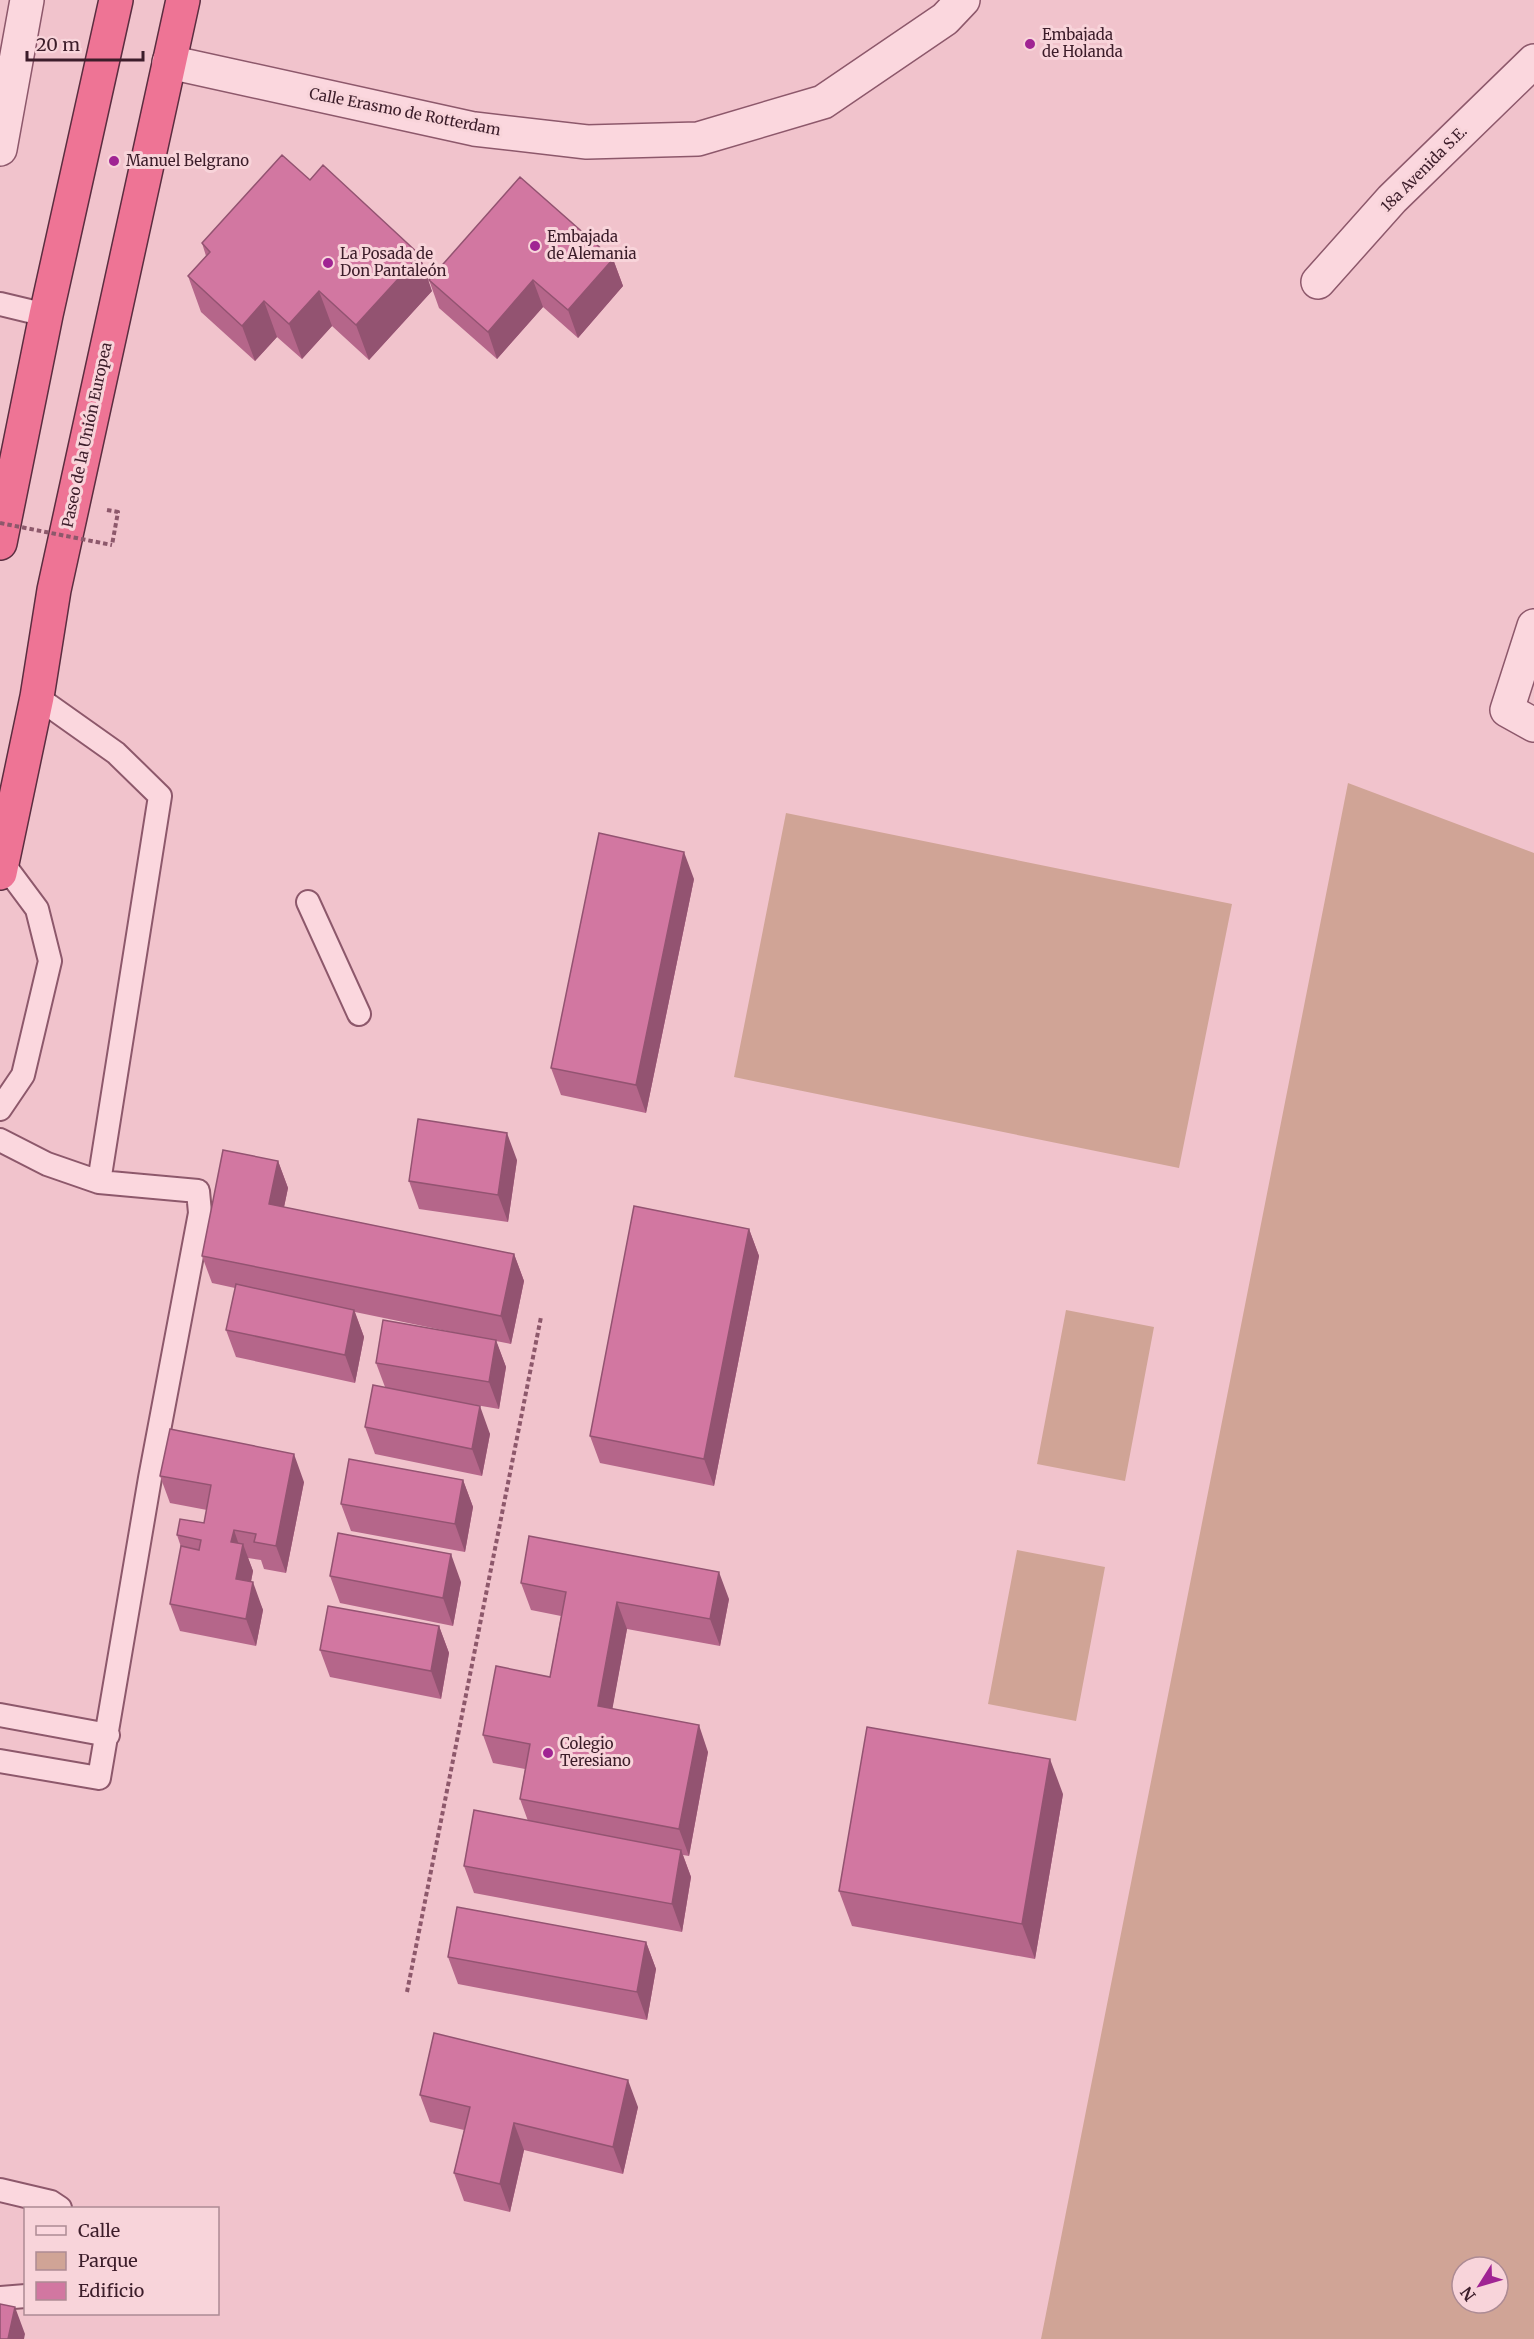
<svg xmlns="http://www.w3.org/2000/svg" width="1534" height="2339" viewBox="0 0 1534 2339" font-family="Merriweather,serif">
  <rect width="100%" height="100%" fill="#f1c3cc"/>
  <!-- green -->
  <path fill="#d0a496" fill-rule="evenodd" d="M1348,783L1534,853V2339H1041ZM1462,2267H1498V2303H1462Z
    M786,813L1232,904L1179,1168L734,1077Z
    M1066,1310L1154,1327L1125,1481L1037,1464Z
    M1017,1550L1105,1567L1076,1721L988,1704Z"/>
  <g fill="none" stroke-linecap="round" stroke-linejoin="round">
    <defs>
      <path id="service" d="M0,304L46,315
        M37,697L116,753L160,796L99,1182
        M308,902L359,1014
        M0,1109L23,1075L50,961L37,909L2,862
        M0,1140L47,1164L99,1182L198,1191L200,1213L150,1478L99,1778L0,1761
        M0,1715L108,1735
        M0,2190L51,2202L60,2208
        M0,2298L26,2296"/>
      <path id="minor" d="M169,62L474,129L587,142L698,139L823,102L945,19L963,0
        M0,149L27,0
        M1318,282L1392,199L1534,61
        M1534,626L1507,710L1534,725"/>
      <path id="trunk" d="M0,543L46,315L116,0
        M0,873L37,697L54,590L183,0"/>
    </defs>
    <!-- service casing -->
    <use href="#service" stroke="#8d586b" stroke-width="26"/>
    <!-- minor casing -->
    <use href="#minor" stroke="#8d586b" stroke-width="36"/>
    <!-- trunk casing -->
    <use href="#trunk" stroke="#5b2d40" stroke-width="36"/>
    <!-- path -->
    <path stroke="#8d586b" stroke-width="4" stroke-dasharray="4.5 3" stroke-linecap="butt" d="M107,510L118,512L112,545
      M407,1992L541,1317"/>
    <!-- service -->
    <use href="#service" stroke="#fbd7de" stroke-width="22"/>
    <!-- minor -->
    <use href="#minor" stroke="#fbd7de" stroke-width="33"/>
    <!-- trunk -->
    <use href="#trunk" stroke="#ee7495" stroke-width="33"/>
    <!-- path-bridge -->
    <path stroke="#8d586b" stroke-width="4" stroke-dasharray="4.5 3" stroke-linecap="butt" d="M0,523L112,545"/>
  </g>
  <!-- wall -->
  <path fill="#b5668a" d="M202,243L432,291L369,360L332,326L302,359L277,337L255,361L201,312L188,276L206,256Z
    M613,259L623,286L578,338L543,307L497,359L439,308L429,280Z
    M694,879L646,1113L561,1095L551,1068Z
    M517,1160L508,1222L419,1209L409,1181Z
    M278,1161L288,1188L284,1207L514,1254L524,1281L511,1344L496,1341L506,1367L499,1409L470,1404L490,1434L482,1476L375,1454L365,1427L385,1387L376,1363L471,1336L355,1312L364,1337L355,1383L236,1357L226,1330L235,1288L212,1283L202,1256Z
    M749,1229L759,1256L714,1486L600,1463L590,1436Z
    M160,1476L304,1482L286,1573L264,1569L261,1560L248,1558L253,1571L251,1582L263,1610L256,1646L180,1631L170,1604L181,1547L177,1535L204,1523L207,1510L170,1503Z
    M463,1480L473,1507L465,1552L351,1531L341,1504Z
    M330,1576L461,1582L453,1626L340,1603Z
    M521,1583L729,1599L720,1646L627,1629L612,1709L708,1752L689,1856L683,1855L691,1877L682,1932L474,1893L464,1866L528,1821L520,1799L525,1769L493,1763L483,1735L550,1677L561,1616L531,1610Z
    M439,1626L449,1653L441,1699L330,1677L320,1650Z
    M1063,1794L1035,1959L852,1926L839,1891Z
    M646,1942L656,1969L647,2020L458,1984L448,1957Z
    M420,2095L638,2107L623,2174L524,2150L510,2212L464,2201L454,2173L464,2130L430,2122Z"/>
  <!-- shaded-wall -->
  <path fill="#935371" d="M420,255L432,291L369,360L356,325Z
    M613,259L623,286L578,338L568,310Z
    M533,280L543,307L497,359L488,332Z
    M319,291L332,326L302,359L289,324Z
    M264,301L277,337L255,361L242,326Z
    M684,852L694,879L646,1113L636,1085Z
    M507,1133L517,1160L508,1222L498,1195Z
    M278,1161L288,1188L279,1231L269,1204Z
    M749,1229L759,1256L714,1486L704,1459Z
    M514,1254L524,1281L511,1344L501,1316Z
    M354,1310L364,1337L355,1383L345,1355Z
    M496,1340L506,1367L499,1409L489,1382Z
    M480,1406L490,1434L482,1476L472,1449Z
    M294,1454L304,1482L286,1573L276,1546Z
    M463,1480L473,1507L465,1552L455,1524Z
    M234,1530L241,1551L243,1544L253,1571L246,1606L236,1579L231,1542Z
    M451,1554L461,1582L453,1626L443,1598Z
    M719,1572L729,1599L720,1646L710,1619Z
    M253,1582L263,1610L256,1646L246,1619Z
    M617,1602L627,1629L608,1733L598,1706Z
    M439,1626L449,1653L441,1699L431,1671Z
    M699,1725L708,1752L689,1856L679,1829Z
    M1050,1759L1063,1794L1035,1959L1022,1924Z
    M681,1850L691,1877L682,1932L672,1904Z
    M646,1942L656,1969L647,2020L637,1992Z
    M628,2080L638,2107L623,2174L613,2147Z
    M514,2123L524,2150L510,2212L500,2184Z
    M15,2307L25,2334L24,2339H8Z"/>
  <!-- building -->
  <path fill="#d277a1" stroke="#935371" stroke-width="1.5" d="M282,155L310,180L323,165L420,255L356,325L319,291L289,324L264,301L242,326L188,276L210,252L202,243Z
    M520,177L613,259L568,310L533,280L488,332L429,280Z
    M599,833L684,852L636,1085L551,1068Z
    M418,1119L507,1133L498,1195L409,1181Z
    M223,1150L278,1161L269,1204L514,1254L501,1316L202,1256Z
    M634,1206L749,1229L704,1459L590,1436Z
    M236,1284L354,1310L345,1355L226,1330Z
    M383,1320L496,1340L489,1382L376,1363Z
    M373,1385L480,1406L472,1449L365,1427Z
    M170,1429L294,1454L276,1546L254,1542L256,1534L234,1530L231,1542L243,1544L236,1579L253,1582L246,1619L170,1604L181,1546L199,1550L201,1540L177,1535L180,1519L204,1523L211,1485L160,1476Z
    M349,1459L463,1480L455,1524L341,1504Z
    M338,1533L451,1554L443,1598L330,1576Z
    M529,1536L719,1572L710,1619L617,1602L598,1706L699,1725L679,1829L520,1799L530,1744L483,1735L496,1666L550,1677L566,1592L521,1583Z
    M328,1606L439,1626L431,1671L320,1650Z
    M867,1727L1050,1759L1022,1924L839,1891Z
    M474,1810L681,1850L672,1904L464,1866Z
    M457,1907L646,1942L637,1992L448,1957Z
    M434,2033L628,2080L613,2147L514,2123L500,2184L454,2173L470,2107L420,2095Z
    M0,2304L15,2307L8,2339H0Z"/>
  <!-- markers -->
  <g fill="#a02493" stroke="#f8d4da" stroke-width="2">
    <circle cx="1030" cy="44" r="6"/>
    <circle cx="114" cy="161" r="6"/>
    <circle cx="535" cy="246" r="6"/>
    <circle cx="328" cy="263" r="6"/>
    <circle cx="548" cy="1753" r="6"/>
  </g>
  <g text-anchor="middle" stroke-width="6" stroke-linejoin="round" paint-order="stroke">
    <!-- poi labels -->
    <g font-size="15" fill="#3c1d2a" stroke="#f8d4da" text-anchor="start">
      <text x="1042" y="40">Embajada<tspan x="1042" dy="17">de Holanda</tspan></text>
      <text x="126" y="166">Manuel Belgrano</text>
      <text x="547" y="242">Embajada<tspan x="547" dy="17">de Alemania</tspan></text>
      <text x="340" y="259">La Posada de<tspan x="340" dy="17">Don Pantaleón</tspan></text>
      <text x="560" y="1749">Colegio<tspan x="560" dy="17">Teresiano</tspan></text>
    </g>
    <!-- street labels -->
    <g font-size="15" fill="#3c1d2a" stroke="#f8d4da">
      <text transform="translate(405 112) rotate(11)" y="5">Calle Erasmo de Rotterdam</text>
      <text transform="translate(1424 169) rotate(-45)" y="5">18a Avenida S.E.</text>
      <text transform="translate(87 435) rotate(-78)" y="5">Paseo de la Unión Europea</text>
    </g>
  </g>
  <!-- legend -->
  <rect x="24" y="2207" width="195" height="108" fill="#f8d4da" stroke="#ad8b94" stroke-width="1.5"/>
  <rect x="36" y="2226" width="30" height="9" fill="#fbd7de" stroke="#ad8b94" stroke-width="1.5"/>
  <text x="78" y="2237" font-size="18" fill="#3c1d2a">Calle</text>
  <rect x="36" y="2252" width="30" height="18" fill="#d0a496" stroke="#ad8b94" stroke-width="1.5"/>
  <text x="78" y="2267" font-size="18" fill="#3c1d2a">Parque</text>
  <rect x="36" y="2282" width="30" height="18" fill="#d277a1" stroke="#ad8b94" stroke-width="1.5"/>
  <text x="78" y="2297" font-size="18" fill="#3c1d2a">Edificio</text>
  <!-- north arrow -->
  <g transform="translate(1480 2285) rotate(233)"><circle r="28" fill="#f8d4da" stroke="#ad8b94" stroke-width="1.5"/>
  <path d="M0-4.5L10 22L0 15L-10 22Z" fill="#a02493"/>
  <text y="-9" font-size="16" font-weight="bold" text-anchor="middle" fill="#3c1d2a">N</text>
  </g>
  <!-- scale -->
  <path d="M27 51v9h116v-9" fill="none" stroke="#3c1d2a" stroke-width="3"/>
  <text x="36" y="51" font-size="18" fill="#3c1d2a" stroke="#f8d4da" stroke-width="4.5" paint-order="stroke">20 m</text>
</svg>
